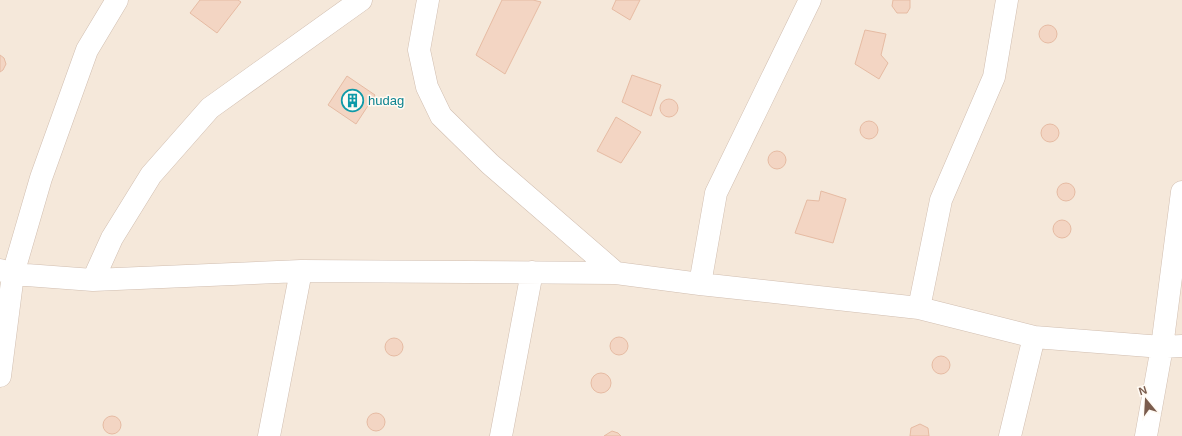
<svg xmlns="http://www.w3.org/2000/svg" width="1182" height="436" viewBox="0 0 1182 436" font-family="Helvetica,sans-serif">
  <rect width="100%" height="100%" fill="#fdf6ec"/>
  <!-- residential -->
  <path fill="#f5e8da" d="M0,0H1182V436H0Z"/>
  <!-- building -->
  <path fill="#f3d5c3" stroke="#e6bba3" d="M200,0H238L241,2L217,33L190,13Z
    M502,0H533L541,2L505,74L476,55Z
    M616,0H640L630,20L612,9Z
    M893,0H910V8L907,13H897L892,6Z
    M1039 34a9 9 0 1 1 18 0a9 9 0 1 1-18 0Z
    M865,30L886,34L881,55L888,63L879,79L855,64Z
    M0,55L4,58L6,64L3,70L0,72Z
    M632,75L661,85L651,116L622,102Z
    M347,76L375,95L356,124L328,105Z
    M660 108a9 9 0 1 1 18 0a9 9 0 1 1-18 0Z
    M616,117L641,132L621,163L597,151Z
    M860 130a9 9 0 1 1 18 0a9 9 0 1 1-18 0Z
    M1041 133a9 9 0 1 1 18 0a9 9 0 1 1-18 0Z
    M768 160a9 9 0 1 1 18 0a9 9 0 1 1-18 0Z
    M1057 192a9 9 0 1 1 18 0a9 9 0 1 1-18 0Z
    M821,191L846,199L833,243L795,233L807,200L819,201Z
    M1053 229a9 9 0 1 1 18 0a9 9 0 1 1-18 0Z
    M610 346a9 9 0 1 1 18 0a9 9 0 1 1-18 0Z
    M385 347a9 9 0 1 1 18 0a9 9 0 1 1-18 0Z
    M932 365a9 9 0 1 1 18 0a9 9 0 1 1-18 0Z
    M591 383a10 10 0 1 1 20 0a10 10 0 1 1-20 0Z
    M367 422a9 9 0 1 1 18 0a9 9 0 1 1-18 0Z
    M103 425a9 9 0 1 1 18 0a9 9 0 1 1-18 0Z
    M920,424L928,428L929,436H910L911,428Z
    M612,431L618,433L621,436H604Z"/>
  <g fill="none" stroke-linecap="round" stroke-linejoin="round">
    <defs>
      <path id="minor" d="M428,0L419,50L427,87L441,116L490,164L616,273
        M0,270L13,274L93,280L301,271L616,273L700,284L919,308L1034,337L1162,347L1182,346
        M93,280L112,238L151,175L210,108L361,0
        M700,284L716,193L810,0
        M919,308L941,200L994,77L1007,0
        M0,376L13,274L41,178L87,50L117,0
        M269,436L301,271
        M501,436L532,272
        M1010,436L1034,337
        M1146,436L1162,347L1182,192"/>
    </defs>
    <!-- minor casing -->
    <use href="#minor" stroke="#d1beb0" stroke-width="23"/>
    <!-- minor -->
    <use href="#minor" stroke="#fff" stroke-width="22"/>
  </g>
  <!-- icons -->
  <defs>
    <symbol id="building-ring" viewBox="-11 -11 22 22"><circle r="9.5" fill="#fffaf3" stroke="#0f9aa8" stroke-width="1.5"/><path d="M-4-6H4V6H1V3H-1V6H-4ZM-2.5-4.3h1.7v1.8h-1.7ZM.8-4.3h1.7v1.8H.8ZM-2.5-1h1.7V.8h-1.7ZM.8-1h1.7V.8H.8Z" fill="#0f9aa8"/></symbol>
  </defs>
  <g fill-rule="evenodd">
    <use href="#building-ring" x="340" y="88" width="25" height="25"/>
  </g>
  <g text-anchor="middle" stroke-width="3" stroke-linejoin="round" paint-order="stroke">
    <!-- culture labels -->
    <g font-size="13" fill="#0d838f" stroke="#fffaf3" text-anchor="start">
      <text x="368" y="105">hudag</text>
    </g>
  </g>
  <!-- north arrow -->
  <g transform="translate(1146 400) rotate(342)" stroke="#fffaf3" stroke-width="3" paint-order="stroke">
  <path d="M0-3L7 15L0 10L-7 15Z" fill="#7a5c4d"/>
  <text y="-6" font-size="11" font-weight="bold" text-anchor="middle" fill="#7a5c4d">N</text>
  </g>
</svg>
